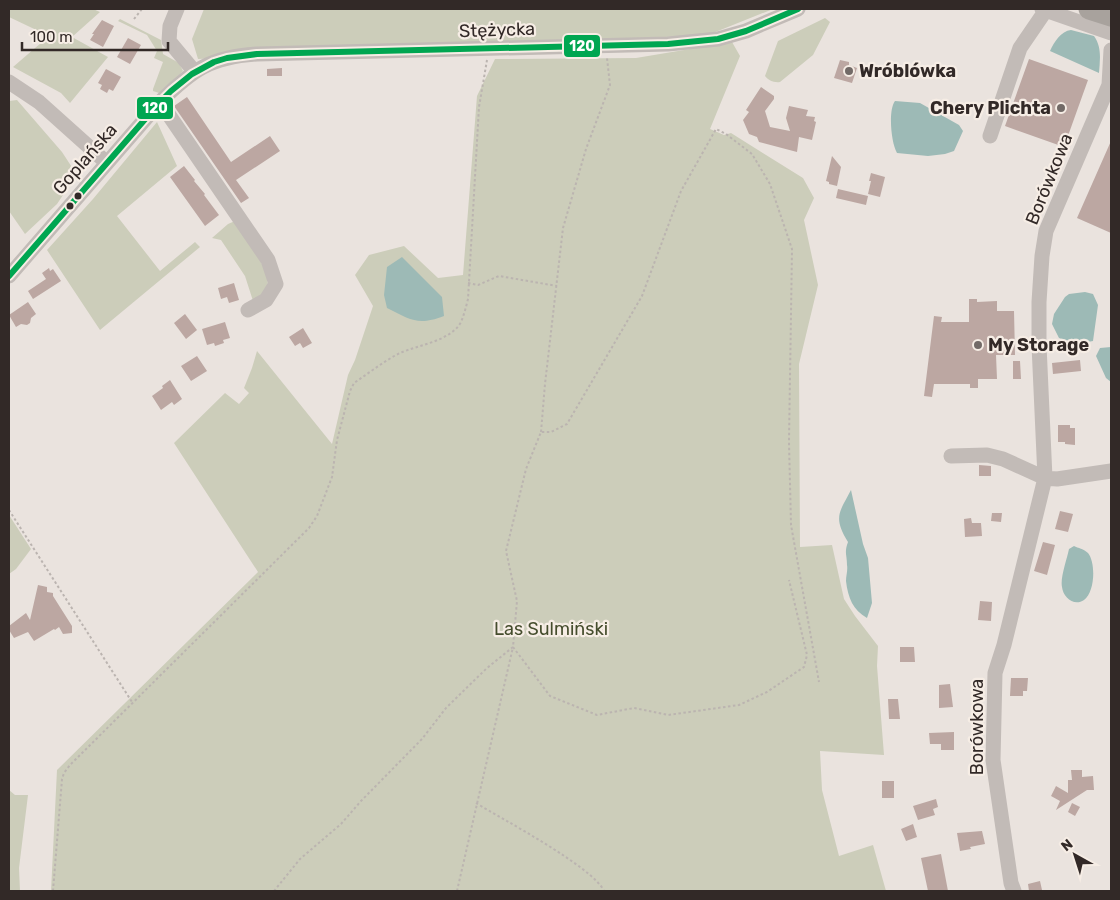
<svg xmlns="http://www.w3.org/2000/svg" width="1120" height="900" viewBox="0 0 1120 900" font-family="Rubik,sans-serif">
  <rect width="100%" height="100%" fill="#eae3de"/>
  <!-- green -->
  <path fill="#cccdba" d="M9,9H93L100,12L72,37L108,57L70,103L61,93L13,67L49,36L9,17Z
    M204,9H773L708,35L198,59L192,39Z
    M825,18L830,22L813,55L780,82C774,83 768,80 765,76L778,41Z
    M120,19L161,40L163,54L179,63L183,71L159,93L153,91V89L163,62L154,58L157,51L147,35L118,21Z
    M732,42L740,56L710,129L724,135L731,133L803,178L814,198L804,220L818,285L799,364L800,547L832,545L844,599L855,616L878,646L877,666L884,755L820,751L822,790L839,856L873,845L886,891H51L57,770L258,572L174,443L225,393L239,404L249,393L244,388L252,368L257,351L332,444L348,375L355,360L373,306L355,275L369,255L404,246L438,278L463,275L477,96L495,59L636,58Z
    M17,100L62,152L77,175L70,186L65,185L64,177L52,186L65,192L57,204L25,234L9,211V101Z
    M157,122L177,166L117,216L160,271L195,242L200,247L100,330L47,250L93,199Z
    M235,221C244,235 273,273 267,288C265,294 258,299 254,304L245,276L221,240L212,238L228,224Z
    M9,515L31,549L16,569L9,574Z
    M9,790L15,795H28L19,868L20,891H9Z"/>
  <!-- water -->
  <path fill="#9dbab6" d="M1071,30L1094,36C1102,47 1100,60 1099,73L1050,51C1054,42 1061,31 1071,30Z
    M895,101L920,103L959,125L963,131L954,151L945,154L928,156L897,153C891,143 888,110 895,101Z
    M402,257L442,297L444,316C418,326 411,320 387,308L384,295L387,267Z
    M1085,292L1093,294L1098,305L1093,341L1077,344L1059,338L1052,324L1054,314L1065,297L1069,294Z
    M1111,347V382L1106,378L1096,356L1100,348Z
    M851,490L863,544L868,558L872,603L867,618C853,610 848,598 846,581C846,576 848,570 847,565C847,554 844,553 848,542C833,517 839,513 851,490Z
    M1074,546C1078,548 1084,549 1088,553C1096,563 1095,592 1084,600C1074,607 1063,597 1062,587C1060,578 1067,559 1069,549Z"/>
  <!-- building -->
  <path fill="#bca7a2" d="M102,20L114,26L103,47L90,40L94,34H92Z
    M128,38L141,45L130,64L117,57Z
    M1029,59L1088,80L1064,147L1005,126Z
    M840,60L849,62V65L857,68L852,83L834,78Z
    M282,68V76H267V69Z
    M106,69L121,77L113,91L109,89L107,93L100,89L102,85L98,83Z
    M761,87L774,96V99L765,111L770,127L790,131L786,118L789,106L808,110L806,116L815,117L814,121L816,122L812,140L799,137L797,152L759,142L757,137L749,134L743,120L749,112L746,110Z
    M187,97L231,162L270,136L280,151L236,180L249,198L241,203L174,106Z
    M1111,141V233L1077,218Z
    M832,156L841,167L837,186L829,184V182L826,181Z
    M184,166L195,180L194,181L205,194L204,195L219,215L205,226L170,177Z
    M871,173L885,177L880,197L868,194L871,181H869Z
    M838,189L868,196L866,205L836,198Z
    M49,268L50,271L53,269L61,281L33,299L28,291L46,279L42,273Z
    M234,283L239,300L229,303L227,297L221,299L218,288Z
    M969,299H977V302L997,301V311H1014L1015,355H996L997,379H978V388H970V384H934L932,397L924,396L934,316L942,317L941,322H969Z
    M28,302L36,314L31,318L30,323L27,325L21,324L16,327L9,315Z
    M185,314L197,330L186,339L174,323Z
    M225,322L230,338L223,340L224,343L215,346L214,343L207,345L202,329Z
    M303,328L312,343L303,348L300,343L295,346L289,337Z
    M197,356L207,371L191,381L181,366Z
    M1080,360L1081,371L1053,374L1052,363Z
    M1013,361H1020L1021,379H1013Z
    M170,380L182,399L174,405L172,402L161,410L152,396L163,388L162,386Z
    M1058,425H1070V428H1075V445L1065,444V442H1058Z
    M979,465L991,466V476H979Z
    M1060,511L1073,514L1068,532L1055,529Z
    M992,513H1002L1001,522L991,521Z
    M971,518L972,523H981L982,536L965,537L964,519Z
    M1043,542L1055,545L1047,575L1034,571Z
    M38,585L47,587V592L53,593V596L72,626V633L63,634L59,627L55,630L54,629L34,641L28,632L14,638L9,630V626L26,613L30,620Z
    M980,601L992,602L991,621L978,620Z
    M900,647H914L915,662H900Z
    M1011,678H1028L1027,691H1023V696H1010Z
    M950,684L953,707L939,708V685Z
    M888,699H898L900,719H889Z
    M954,732V750H941V744H930L929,733Z
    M1071,770H1082V777L1093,776L1094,790H1087L1056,810L1060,801L1051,796L1056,786L1068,793V780H1072Z
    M882,781H894V798H882Z
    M936,799L938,807L933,809L935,815L918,820L913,806Z
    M1072,803L1080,807L1075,816L1068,812Z
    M913,824L917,837L906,841L901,829Z
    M982,831L985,844L970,847L971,849L960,851L957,833Z
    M941,854L948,891H928L921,858Z
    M1040,881L1042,890L1029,891L1028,884Z"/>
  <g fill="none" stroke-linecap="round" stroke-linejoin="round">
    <!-- path -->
    <path stroke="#bbb4b0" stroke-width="2" stroke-dasharray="2.5 2.5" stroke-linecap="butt" d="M134,19L142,9
      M468,283L478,285L499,276L557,286
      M541,432L545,384L563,228L586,149L610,85L607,58
      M9,510L132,702
      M513,647L550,696L597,715L634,708L668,715L739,705L767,692L804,667L807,655L789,580
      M476,803C502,819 593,867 604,891
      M53,891L62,779L64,773L70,765L309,528L317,516L332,477L337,440L350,391L354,383C369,373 384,361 400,353C418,345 451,341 461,322C464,315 466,307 468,299L479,107L487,60
      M274,891L300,859L341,824L361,801L422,739L446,708L487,668L513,647L517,601L506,551L526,469L541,432H551L567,424L642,296L681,191L716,129L726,134L752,154L770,184L792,249L789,442L791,525L819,682
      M457,891L513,647"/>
    <!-- minor -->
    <path stroke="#c2bbb7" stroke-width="15" d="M177,9L170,26L169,41L194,71
      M1042,9L1111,33
      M9,82L39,102L107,163
      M160,102L268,260L276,284L266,300L248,310
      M990,136L1020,48L1046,10
      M9,276L160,102C192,70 210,57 257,54L668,44L718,39L746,31L798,9
      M951,456L987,455L1003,459L1045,478L1057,479L1111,471
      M1014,891L1011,883L993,760L995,673L1004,645L1045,478L1039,345V302L1042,256L1046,231L1109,85L1111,50"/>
    <!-- highway -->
    <path stroke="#a8a29d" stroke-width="21" d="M1089,9L1111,16"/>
    <defs>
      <path id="bus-1" d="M9,276L160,102L171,91L192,74L214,62L227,58L257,54L668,44L718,39L746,31L798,9"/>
    </defs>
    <!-- bus-1 casing -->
    <use href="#bus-1" stroke="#f6ede5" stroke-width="10"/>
    <!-- bus-1 -->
    <use href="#bus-1" stroke="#00a651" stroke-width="6"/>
  </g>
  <!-- markers -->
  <g fill="#726a67" stroke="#f6ede5" stroke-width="2">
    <circle cx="849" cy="71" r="5"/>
    <circle cx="1061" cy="108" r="5"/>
    <circle cx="978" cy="345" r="5"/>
  </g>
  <g fill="#322927" stroke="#f6ede5" stroke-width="2">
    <circle cx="78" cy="196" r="4.5"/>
    <circle cx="70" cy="206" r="4.5"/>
  </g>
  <g text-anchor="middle" stroke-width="4.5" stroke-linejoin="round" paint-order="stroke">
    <!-- street labels -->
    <g font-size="18" fill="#322927" stroke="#f6ede5">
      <text transform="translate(497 30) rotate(-2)" y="6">Stężycka</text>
      <text transform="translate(85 159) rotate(-49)" y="6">Goplańska</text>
      <text transform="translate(1049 179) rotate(-68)" y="6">Borówkowa</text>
      <text transform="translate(977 727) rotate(-90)" y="6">Borówkowa</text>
    </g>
    <!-- poi labels -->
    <g font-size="18" font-weight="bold" fill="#322927" stroke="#f6ede5" text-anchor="start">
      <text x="859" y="77">Wróblówka</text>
      <text x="1051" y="114" text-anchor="end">Chery Plichta</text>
      <text x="988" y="351">My Storage</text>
    </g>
    <!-- park labels -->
    <g font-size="18" fill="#454d2d" stroke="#f6ede5">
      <text x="551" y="635">Las Sulmiński</text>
    </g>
  </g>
  <g stroke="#f6ede5" stroke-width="2">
    <rect x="563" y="34" width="38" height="24" rx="5" fill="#00a651"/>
    <rect x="136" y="96" width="38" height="24" rx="5" fill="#00a651"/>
  </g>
  <g font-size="14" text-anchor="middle" font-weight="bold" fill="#fff">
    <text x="582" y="51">120</text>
    <text x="155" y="113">120</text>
  </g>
  <!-- border -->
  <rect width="1120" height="900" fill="none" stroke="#322927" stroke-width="20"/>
  <!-- north arrow -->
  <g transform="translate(1075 855) rotate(321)" stroke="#f6ede5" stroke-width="4" paint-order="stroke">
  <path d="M0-4L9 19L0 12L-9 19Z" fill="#322927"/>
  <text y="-8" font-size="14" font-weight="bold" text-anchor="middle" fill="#322927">N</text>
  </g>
  <!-- scale -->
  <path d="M22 42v8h146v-8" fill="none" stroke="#322927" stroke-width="2.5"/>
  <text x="30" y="42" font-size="15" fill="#322927" stroke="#f6ede5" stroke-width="4" paint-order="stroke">100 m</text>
</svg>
